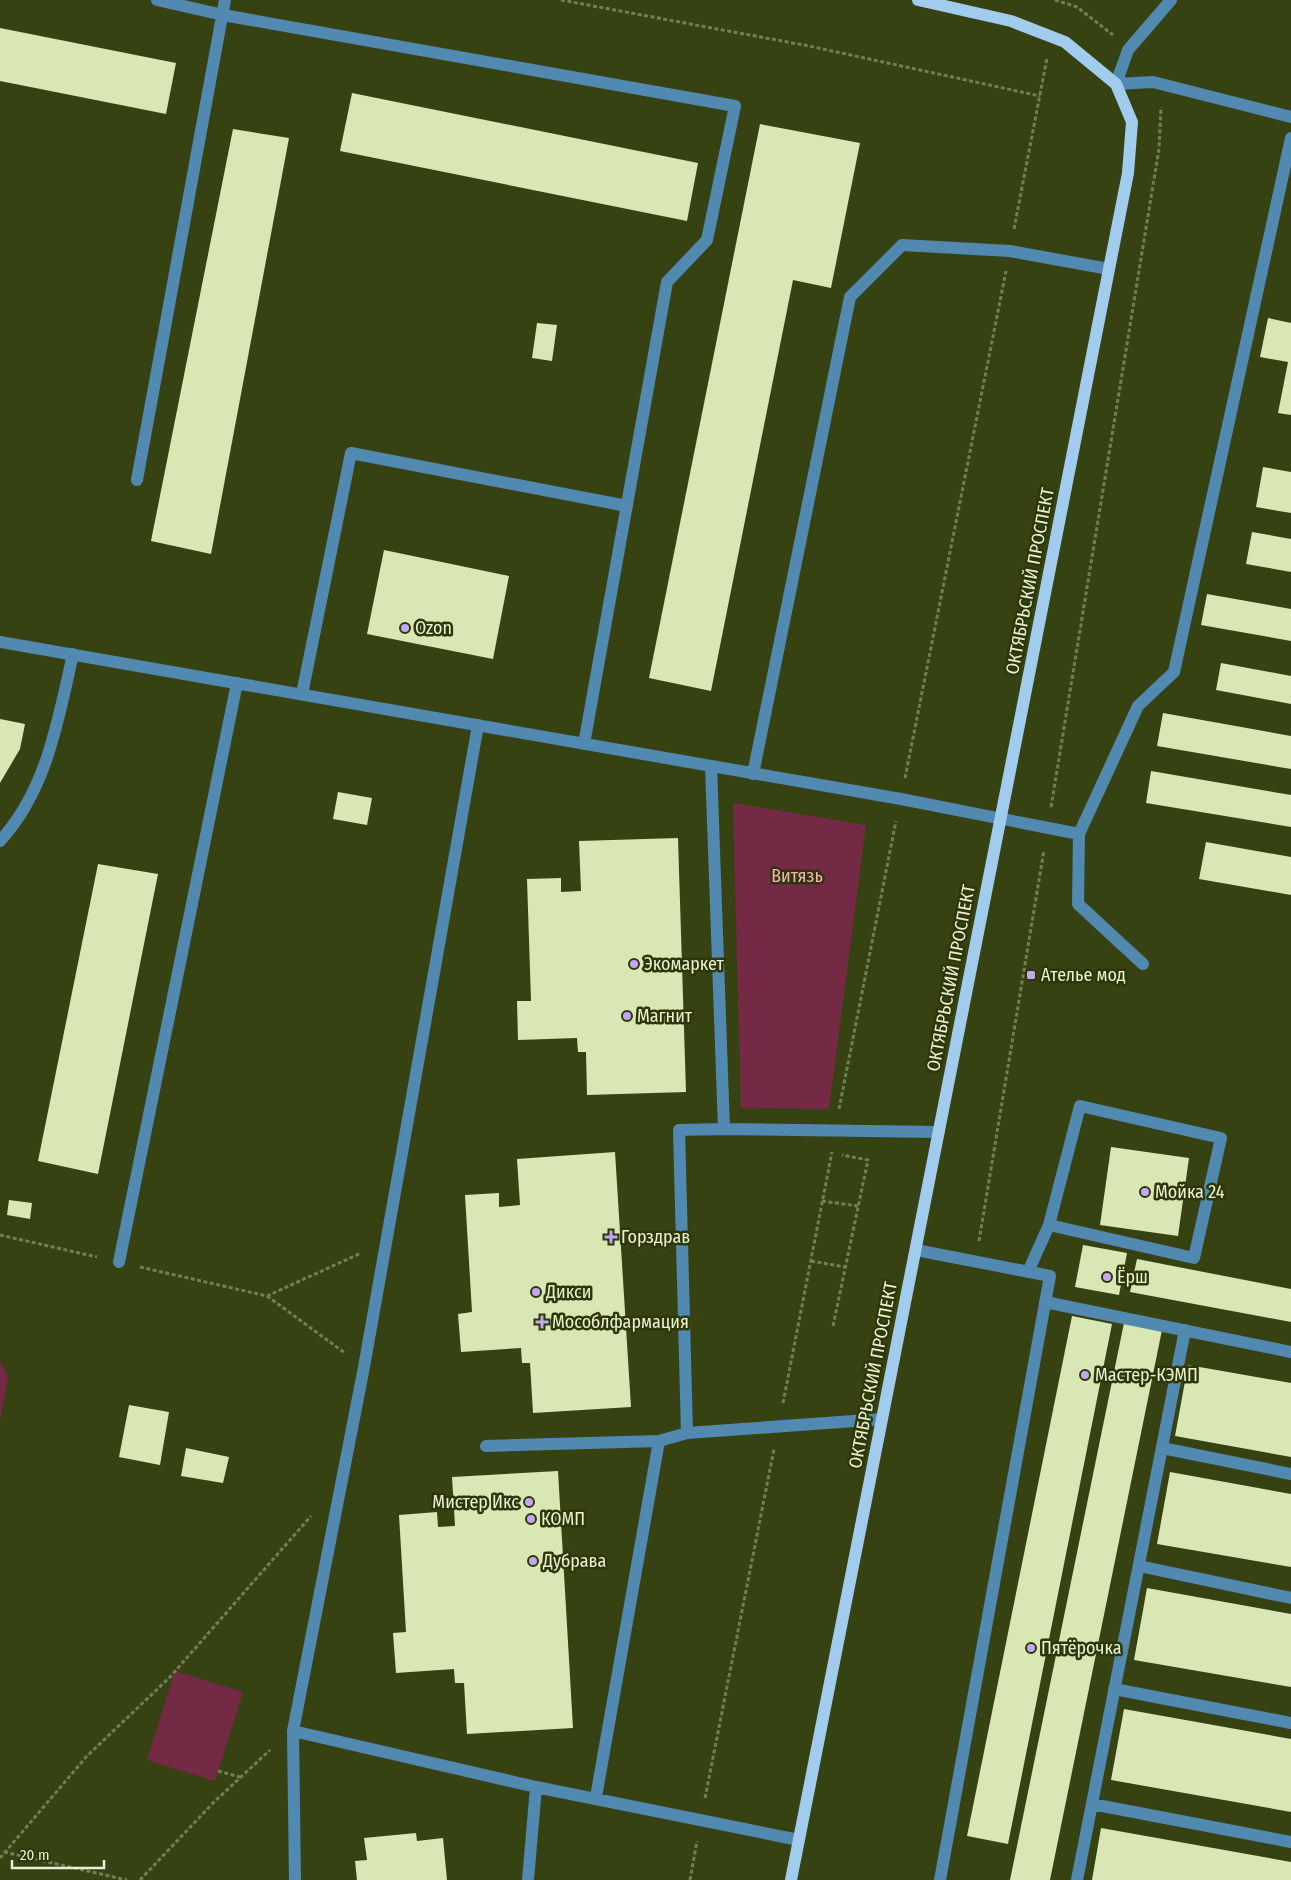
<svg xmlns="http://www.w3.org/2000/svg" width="1291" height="1880" viewBox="0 0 1291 1880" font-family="'Fira Sans Condensed',sans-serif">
  <rect width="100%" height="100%" fill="#374213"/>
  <!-- green -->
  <path fill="#742a44" d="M733,803L866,825L829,1109L741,1108Z
    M0,1361L8,1377L0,1421Z
    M175,1671L243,1692L215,1781L147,1760Z"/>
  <!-- building -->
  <path fill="#d8e7b3" d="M0,28L176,63L166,114L0,81Z
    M352,93L698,163L687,221L340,151Z
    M760,124L860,143L831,288L793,280L711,691L649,678Z
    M233,129L289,138L211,554L151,541Z
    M1268,318L1291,323V415L1278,413L1288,362L1260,357Z
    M537,323L557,325L552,361L532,358Z
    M1263,467L1291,472V513L1256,507Z
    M1252,532L1291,539V572L1246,564Z
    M384,550L509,576L493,659L367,634Z
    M1207,594L1291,609V641L1201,625Z
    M1221,663L1291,676V704L1216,690Z
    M1163,713L1291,736V769L1157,746Z
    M0,719L25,724L20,749L0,783Z
    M1151,771L1291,795V827L1146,803Z
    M338,792L372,798L367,825L333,819Z
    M678,838L686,1092L587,1095L586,1052H578L577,1038L518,1040L517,1001H531L527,879L561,878V892L581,891L579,841Z
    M1206,842L1291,857V895L1199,879Z
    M98,864L158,874L98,1174L38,1161Z
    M1111,1147L1189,1158L1178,1236L1100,1225Z
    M615,1152L631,1407L533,1413L530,1363H522L521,1348L461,1352L458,1314L472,1312L465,1195L499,1193V1207L520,1205L517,1159Z
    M9,1200L32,1203L30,1219L7,1215Z
    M1083,1245L1127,1253L1119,1295L1075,1287Z
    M1137,1259L1291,1289V1322L1130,1292Z
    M1072,1316L1112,1324L1008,1844L967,1836Z
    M1124,1323L1162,1330L1050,1880H1010Z
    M1188,1365L1291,1383V1457L1175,1436Z
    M129,1405L169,1412L160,1465L119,1457Z
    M186,1448L229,1457L223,1483L181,1476Z
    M558,1471L573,1728L467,1734L464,1683H455L454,1669L396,1673L393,1633L406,1632L399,1515L437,1512L438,1527L455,1526L452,1477Z
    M1170,1472L1291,1494V1567L1157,1544Z
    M1147,1588L1291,1614V1687L1134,1660Z
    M1124,1709L1291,1739V1812L1111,1780Z
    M1101,1828L1291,1862V1880H1092Z
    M416,1833L417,1841L443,1838L447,1880H357L355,1861L367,1860L364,1838Z"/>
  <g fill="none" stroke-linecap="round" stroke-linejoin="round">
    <!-- path -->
    <path stroke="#747e56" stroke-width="3" stroke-dasharray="4 2.5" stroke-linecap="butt" d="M561,0L809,46L1040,96
      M1055,0L1077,7L1113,35
      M1014,229L1047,58
      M905,778L1006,271
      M1051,807L1159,149L1161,107
      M839,1109L896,821
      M822,1201L858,1206
      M0,1235L97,1257
      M979,1241L1044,850
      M811,1261L845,1267
      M140,1267L267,1296L361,1253
      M267,1296L345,1353
      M833,1326L868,1160L842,1155
      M783,1403L832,1152
      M218,1771L240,1777
      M705,1798L774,1449
      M4,1852L127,1880
      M0,1858L87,1756L170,1677L311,1516
      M140,1880L214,1802L270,1750
      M690,1880L697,1841"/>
    <!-- minor -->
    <path stroke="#5189b0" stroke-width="12" d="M157,0L223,15L735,106L707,240L667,282L584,744
      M1171,0L1128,50L1116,84L1153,82L1291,117
      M137,480L225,0
      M0,642L901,799L1079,834L1078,904L1143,964
      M302,694L351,453L627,506
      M478,725L364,1367L293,1731L536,1787L799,1840
      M753,774L850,297L902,245L1010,251L1109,269
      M1079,834L1138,706L1174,672L1291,138
      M0,841C47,790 58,720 73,654
      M724,1129L939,1132
      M916,1250L1050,1276L940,1880
      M119,1262L237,683
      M1028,1272L1049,1225L1080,1106L1221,1138L1194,1258L1049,1225
      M1045,1302L1291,1352
      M687,1433L679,1130L724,1129L711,766
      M486,1446L659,1441L687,1433L882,1419
      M1162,1448L1291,1474
      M1139,1566L1291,1598
      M1114,1689L1291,1723
      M293,1731L295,1880
      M596,1797L659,1441
      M1092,1804L1291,1842
      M528,1880L536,1787
      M1077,1880L1185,1330"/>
    <!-- major -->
    <path stroke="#a2cced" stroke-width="12" d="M791,1880L1128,173L1132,122L1116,84L1065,42L1011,21L918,0"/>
  </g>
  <!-- markers -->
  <g fill="#c3a7f2" stroke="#2d3806" stroke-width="2">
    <circle cx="405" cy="628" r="5"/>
    <circle cx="634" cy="964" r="5"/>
    <rect x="1026" y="970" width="10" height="10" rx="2.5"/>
    <circle cx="627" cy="1016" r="5"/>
    <circle cx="1145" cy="1192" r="5"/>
    <path d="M608.5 1229.5h5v5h5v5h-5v5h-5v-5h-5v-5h5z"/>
    <circle cx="1107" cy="1277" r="5"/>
    <circle cx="536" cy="1292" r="5"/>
    <path d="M539.5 1314.5h5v5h5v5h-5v5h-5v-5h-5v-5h5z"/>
    <circle cx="1085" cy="1375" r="5"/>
    <circle cx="529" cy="1502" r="5"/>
    <circle cx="531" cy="1519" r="5"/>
    <circle cx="533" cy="1561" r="5"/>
    <circle cx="1031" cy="1648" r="5"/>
  </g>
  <g text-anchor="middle" stroke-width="5" stroke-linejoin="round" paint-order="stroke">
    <!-- street labels -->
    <g font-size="18" fill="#e8f0d6" stroke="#2d3806">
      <text transform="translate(1030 581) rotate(-79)" y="6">ОКТЯБРЬСКИЙ ПРОСПЕКТ</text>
      <text transform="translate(951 978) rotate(-79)" y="6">ОКТЯБРЬСКИЙ ПРОСПЕКТ</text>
      <text transform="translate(873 1375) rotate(-79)" y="6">ОКТЯБРЬСКИЙ ПРОСПЕКТ</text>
    </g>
    <!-- poi labels -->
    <g font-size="18" fill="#e8f0d6" stroke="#2d3806" text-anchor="start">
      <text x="415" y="634">Ozon</text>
      <text x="644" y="970">Экомаркет</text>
      <text x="1041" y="981">Ателье мод</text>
      <text x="637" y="1022">Магнит</text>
      <text x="1155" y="1198">Мойка 24</text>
      <text x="621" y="1243">Горздрав</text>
      <text x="1117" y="1283">Ёрш</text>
      <text x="546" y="1298">Дикси</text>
      <text x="552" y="1328">Мособлфармация</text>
      <text x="1095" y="1381">Мастер-КЭМП</text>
      <text x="519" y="1508" text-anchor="end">Мистер Икс</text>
      <text x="541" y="1525">КОМП</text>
      <text x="543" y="1567">Дубрава</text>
      <text x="1041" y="1654">Пятёрочка</text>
    </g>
    <!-- park labels -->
    <g font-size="18" fill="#faacc1" stroke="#2d3806">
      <text x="797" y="882">Витязь</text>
    </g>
  </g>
  <!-- scale -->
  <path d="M12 1860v8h92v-8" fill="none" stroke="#e8f0d6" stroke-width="2.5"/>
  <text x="20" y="1860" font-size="15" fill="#e8f0d6" stroke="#2d3806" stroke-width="4" paint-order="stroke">20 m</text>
</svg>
